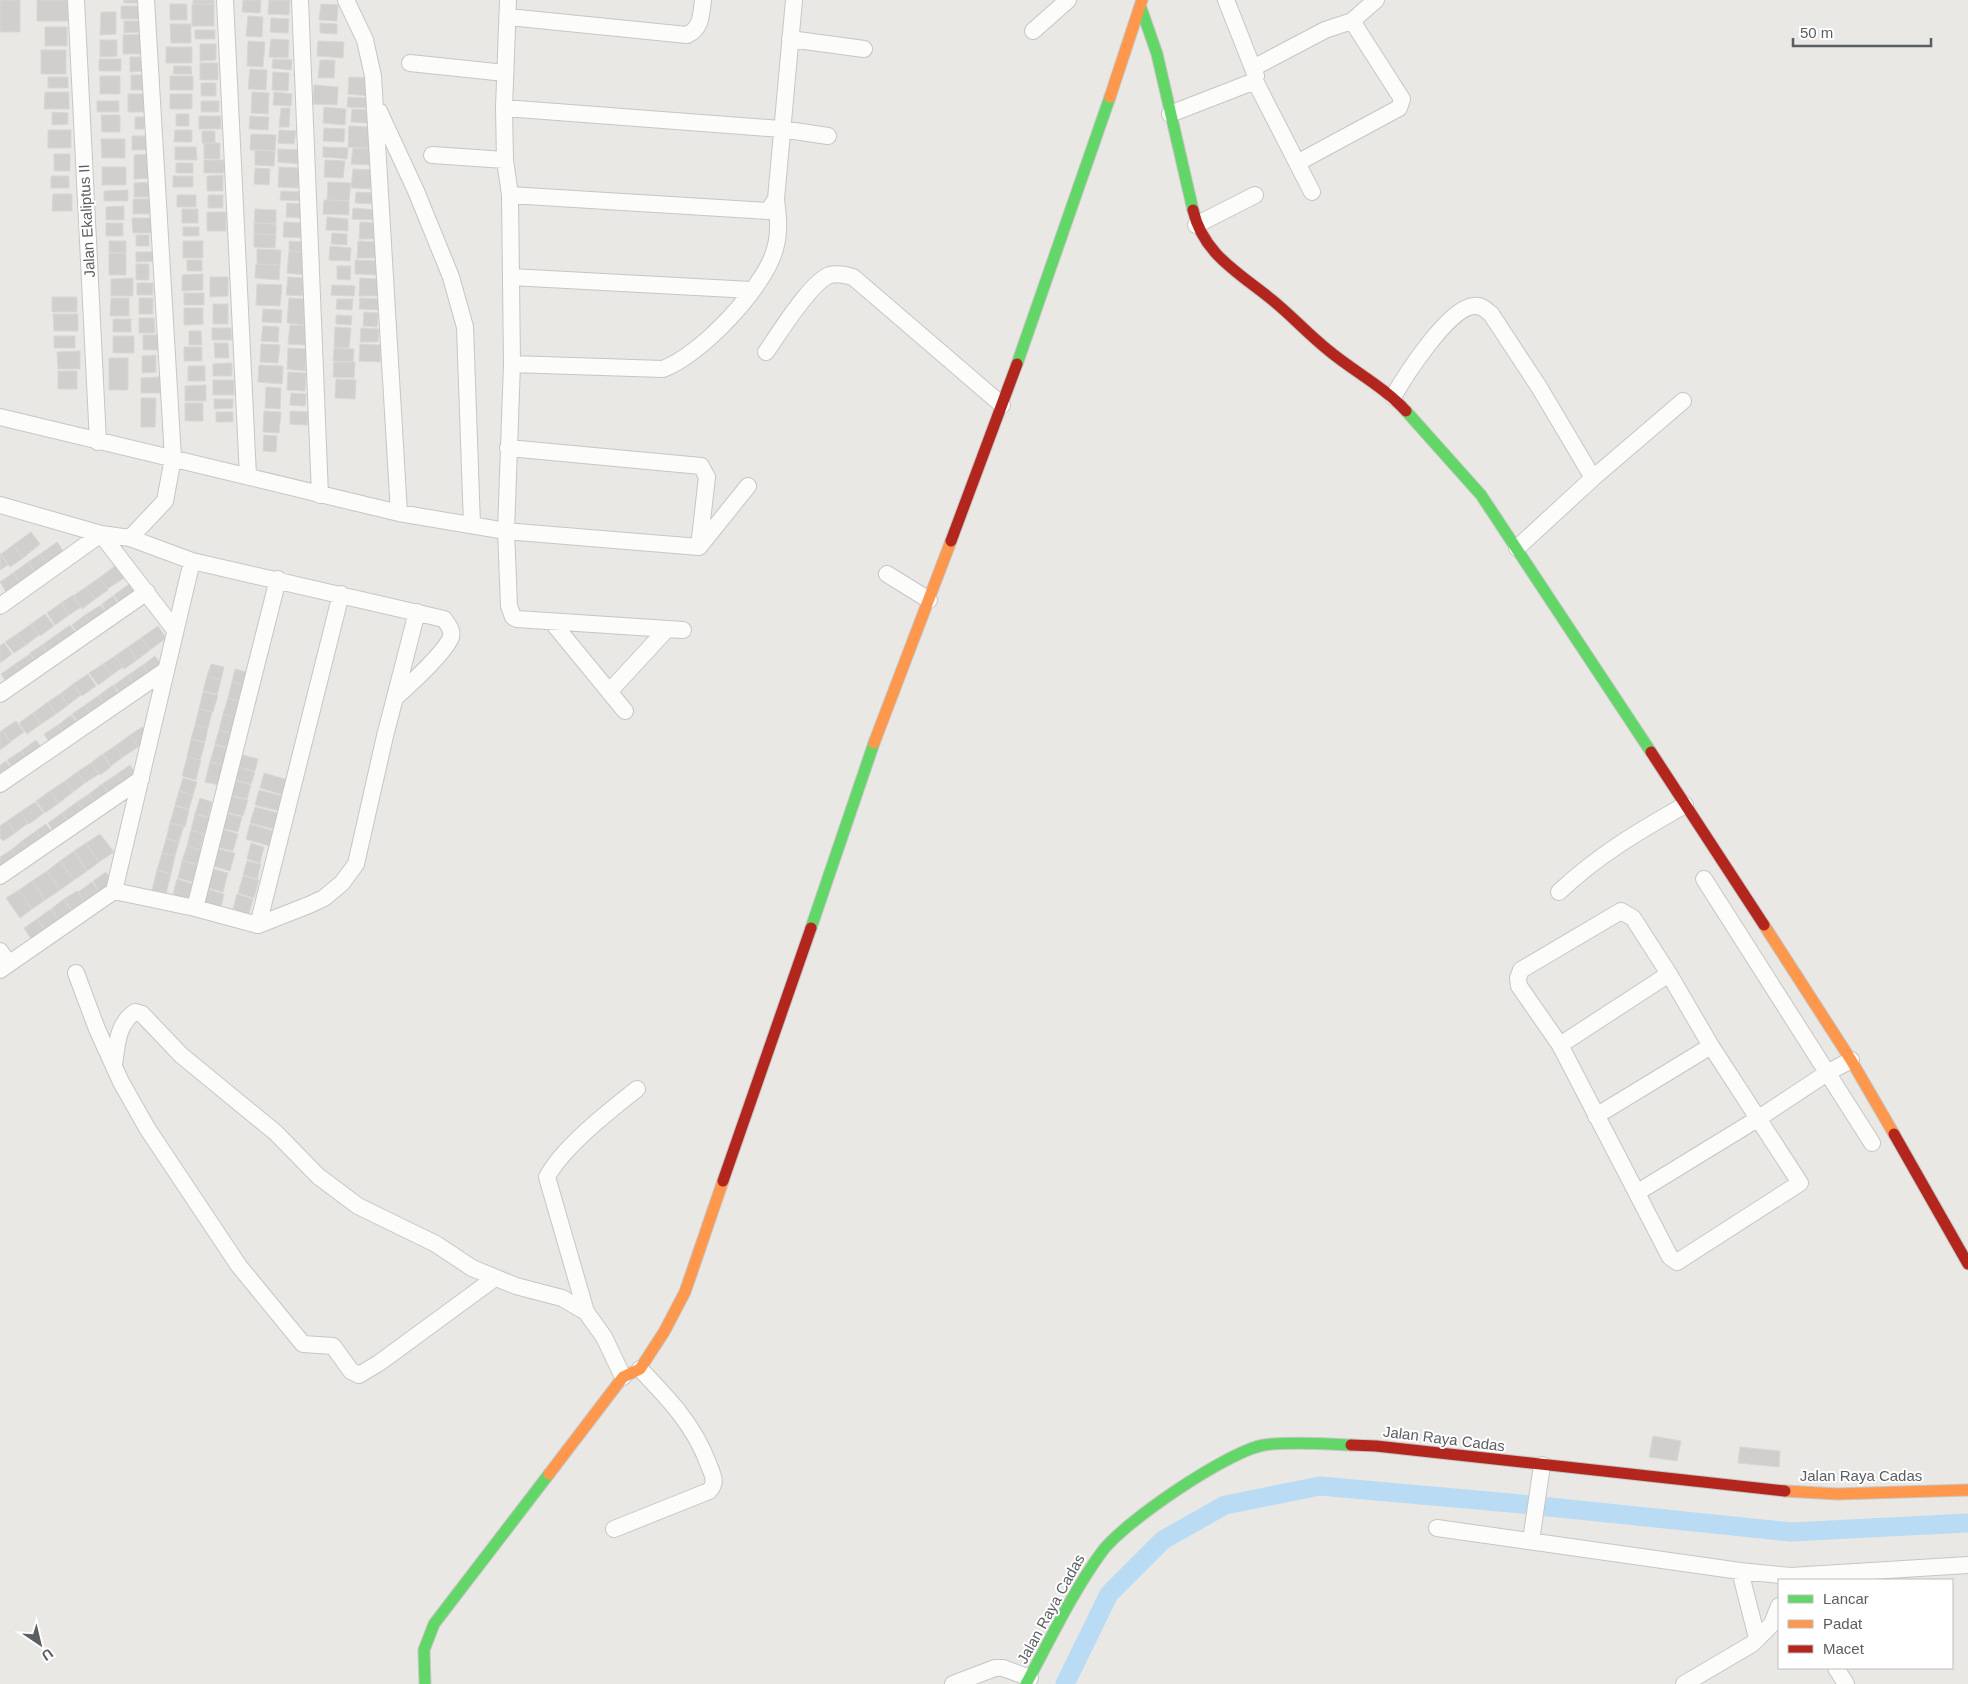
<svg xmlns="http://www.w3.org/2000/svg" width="1968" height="1684" viewBox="0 0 1968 1684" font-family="Arial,sans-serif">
  <rect width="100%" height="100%" fill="#e9e8e4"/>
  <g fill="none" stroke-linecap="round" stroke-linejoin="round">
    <!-- canal -->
    <path stroke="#b9dbf3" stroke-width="19" d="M1065,1684L1109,1594L1163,1540L1225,1505L1320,1486L1511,1503L1791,1532L1968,1523"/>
  </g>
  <!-- building -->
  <path fill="#d0cfcd" stroke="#d8d7d3" d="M0,0H20V32H0Z
    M37,0H68V21H37Z
    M124,0H140V3H124Z
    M193,0H214V4H193Z
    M243,0H261L260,13L242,12Z
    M269,0H290L289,15L268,14Z
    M170,4H187V20H170Z
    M192,4H214V26H192Z
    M321,4L338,5L337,21L319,20Z
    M121,6H141V19H121Z
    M101,12H116V34L100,35Z
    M248,16L263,17L262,37L246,36Z
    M271,18L289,19L288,33L270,32Z
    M124,21H140V32L124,33Z
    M320,23L337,24V34L320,33Z
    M170,24H191V43H171Z
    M45,27H67V46H45Z
    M195,30H215V39H195Z
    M142,34L141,54H123V35Z
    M271,39L289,40L288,58L269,57Z
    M100,40H117V56L100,57Z
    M248,41L265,42L263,67L247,66Z
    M318,41L344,42L343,58L317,56Z
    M200,44H216V60L200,61Z
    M166,47H192V63H166Z
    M41,50H66V74H41Z
    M130,57H144L145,71L130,72Z
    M99,59H121V71H99Z
    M273,59L292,60L291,70L272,68Z
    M320,60H335L334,78H318Z
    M200,63H218V80H200Z
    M174,66H191L192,74H173Z
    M250,69L267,70L266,90L248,89Z
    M273,72L289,73L288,91L272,90Z
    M131,75H145V90H131Z
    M100,76H120V94H100Z
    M170,76H193V90H170Z
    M48,77H68V88H48Z
    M349,77L369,78L368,96L348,94Z
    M201,83H216V96H201Z
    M314,85L338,87L337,105L313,104Z
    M45,92H69V109H44Z
    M252,92L269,93L268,114L251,113Z
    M274,92L292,94L291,106L273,105Z
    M128,94H149V112H128Z
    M170,94H192V109H170Z
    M348,97L370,98L369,108L347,107Z
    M97,101H119V112H97Z
    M201,101H219V112H201Z
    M324,107L346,109L345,125L323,123Z
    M281,108H290L289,127H279Z
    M352,109L368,110L367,123L351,122Z
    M52,112L68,113V124L52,125Z
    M176,114H189V126H176Z
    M101,115H120V132H102Z
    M199,116H221V129H199Z
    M250,116L269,117L268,130L249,129Z
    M135,117H145L144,129H135Z
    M349,126L371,127L370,148L348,147Z
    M324,128L345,129L344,142L323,141Z
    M48,130H71V148H48Z
    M175,130H192V142H174Z
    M279,130L296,131L294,144L278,143Z
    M202,131H215V143H202Z
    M251,134L276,135L275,151L250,150Z
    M132,136H149V150H132Z
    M101,139H125V158H102Z
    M204,143H220V159H204Z
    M175,147H196L197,160H175Z
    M323,147L348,148L347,159L323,157Z
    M353,148L373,149L372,165L351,164Z
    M278,149L301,150L300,164L278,162Z
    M255,150L275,151L274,166L255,165Z
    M54,154H70V171H54Z
    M152,154L153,178L134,179V155Z
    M204,160H224V173H204Z
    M325,160L345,161L343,178L324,177Z
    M176,163H193V173H176Z
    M102,167H126V185H102Z
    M279,167L299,168L298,188L278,187Z
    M255,168L270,169L269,185L254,184Z
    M353,169L377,170L375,189L351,188Z
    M223,175V191H207V176Z
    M51,176H69V188H51Z
    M173,176H193V187H173Z
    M153,182V197H134V183Z
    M328,182L351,183L349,201L327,200Z
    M128,190V201H104V191Z
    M281,191L305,192V201L280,200Z
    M356,192L375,193L374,204L355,203Z
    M53,194H72V211H52Z
    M177,195H196V207H177Z
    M208,195H223V208H208Z
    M133,199H151V214H133Z
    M324,200L349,201V215L323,214Z
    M287,203L302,204L301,218L286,217Z
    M124,206V220H106V207Z
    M353,208L376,210L375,220L352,219Z
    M182,209H198V223H182Z
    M255,209L276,210V224L254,223Z
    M207,212H226V231H207Z
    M327,217L348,219V231L326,230Z
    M132,218H152V233H133Z
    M284,222L305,223L304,238L283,237Z
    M360,222L376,223L375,239H359Z
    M106,223H123V236H106Z
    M254,223L276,224V235L254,234Z
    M183,227H199V236H183Z
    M332,233L347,234V245L331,244Z
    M254,234L276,235L275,248L254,247Z
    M136,235H149V246H136Z
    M109,241H126V253H109Z
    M183,241H203V258H183Z
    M289,241L304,242L303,252L289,251Z
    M358,241L377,242L376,258H357Z
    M330,246L351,248L350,261L329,260Z
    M257,249L281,250L280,265L257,264Z
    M289,251L307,253L305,275L287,273Z
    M136,252H157V261L136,262Z
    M109,253H126V275H109Z
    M187,260H202V271H187Z
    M355,260L378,261L377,275L355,274Z
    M136,264H149V280H136Z
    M256,264L280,265L279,280L255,278Z
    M337,266H351L350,280L337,279Z
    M203,274V290L182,291V275Z
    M210,277H228V296L210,297Z
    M288,277L305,278L304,296L286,295Z
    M133,278V296H111V279Z
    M360,278L378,279L377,296H359Z
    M137,283H153V295H137Z
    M257,284L282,285L280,306L256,305Z
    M332,285L355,286L354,296L331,295Z
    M184,293H204V305H184Z
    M52,297H77V312H52Z
    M111,298H129V316H110Z
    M139,298H153V314H139Z
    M289,298L305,299L304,325L287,323Z
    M360,298L380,299L379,310L359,309Z
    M337,299H353L352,310L336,309Z
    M213,304H228V324H213Z
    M184,308H203V324L184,325Z
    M263,309L282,310L281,323L262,322Z
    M364,312L378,313L377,327L363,326Z
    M53,314H78V331H54Z
    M336,315L352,316L351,325L336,324Z
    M139,318H154L155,333H139Z
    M113,319H131V332H113Z
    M290,325L307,326L306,345L288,344Z
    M263,326L279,327L278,342L261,341Z
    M335,327L351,328L349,348L334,347Z
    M212,328H231L232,340H212Z
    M361,328L379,329L378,342H360Z
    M189,331H201L202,345H189Z
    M143,335H158V350H143Z
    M54,336H75V348H54Z
    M113,336H134V353H113Z
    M214,343H228L229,358H215Z
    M261,344L280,345L278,363L260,362Z
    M360,344L381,345L380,362L359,361Z
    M184,347H202V361H184Z
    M288,348L307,349L305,371L287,369Z
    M334,348L354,349L353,362L333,361Z
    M80,351V369H58L57,352Z
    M156,355V372L142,373V356Z
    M109,358H128V390H109Z
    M334,362H355L354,378L333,377Z
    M232,363V376H213V364Z
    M259,365L283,366L282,384L258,382Z
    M188,366H205V381H188Z
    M58,371H77V389H58Z
    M288,372L306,373L305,391L287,390Z
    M160,377V393H141V378Z
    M336,379L356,380L355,399L335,398Z
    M213,380H234V395H213Z
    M206,385V401H185V386Z
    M266,387L281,388L280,409L265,408Z
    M291,393L306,394L305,406L290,405Z
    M141,398H156L155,427H141Z
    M214,399H233V408L214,409Z
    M185,403H203V421H185Z
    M264,411L281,412L279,433L263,432Z
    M290,411L308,412L307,425L290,424Z
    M216,412H233V422H216Z
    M264,435L277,436L276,452L263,451Z
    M31,532L40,544L23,558L13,545Z
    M57,542L66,555L49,566L40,554Z
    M13,545L23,558L10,567L1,554Z
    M0,553L8,565L0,570Z
    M40,554L49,566L37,575L28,562Z
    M28,562L36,574L21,584L13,573Z
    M115,566L124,578L107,589L99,578Z
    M13,573L22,585L8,595L0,582Z
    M99,578L108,590L95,599L86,587Z
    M129,584L138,597L122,608L114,595Z
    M86,587L95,599L82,609L73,596Z
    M73,595L81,607L69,615L61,603Z
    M113,596L119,605L108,615L102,604Z
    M61,603L69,615L55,625L47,613Z
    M101,605L107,615L93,626L85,615Z
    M45,614L54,626L40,636L31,624Z
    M85,615L94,627L80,637L72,625Z
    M31,624L39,635L26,645L17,634Z
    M70,625L79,637L64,648L56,635Z
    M158,626L166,638L150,650L141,638Z
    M17,634L26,645L14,653L5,642Z
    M56,635L64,647L50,656L42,645Z
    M141,638L150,650L137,660L128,647Z
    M4,643L12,654L0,663V646Z
    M42,645L50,656L38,665L30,653Z
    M128,647L137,660L124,669L115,656Z
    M30,654L38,665L23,676L15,664Z
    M115,656L123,667L112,675L103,664Z
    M155,656L163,668L152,677L143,665Z
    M15,664L23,676L9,686L1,674Z
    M103,664L112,675L98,685L89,673Z
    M211,664L224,667L221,680L207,676Z
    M143,665L151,676L136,686L128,675Z
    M235,669L249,673L246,686L232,682Z
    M88,674L96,686L82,696L73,684Z
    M128,675L136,687L122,697L114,685Z
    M207,676L221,680L217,694L203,691Z
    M232,682L246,686L242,702L228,698Z
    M73,684L81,695L68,705L60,694Z
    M113,685L121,698L106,708L98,696Z
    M203,692L218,695L213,712L199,709Z
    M60,694L68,705L56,714L48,702Z
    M98,696L106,707L92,717L85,705Z
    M228,698L242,702L238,718L223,714Z
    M48,702L56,714L41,724L33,713Z
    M85,705L92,717L81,725L72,714Z
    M199,709L212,712L208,728L195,725Z
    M33,713L41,724L27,734L19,723Z
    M223,714L237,718L232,734L219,730Z
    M71,715L80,726L66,736L58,725Z
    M16,721L24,732L10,742L2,730Z
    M58,725L66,736L52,746L44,734Z
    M195,725L208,728L205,742L191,739Z
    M142,727L150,738L138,747L130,735Z
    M2,730L11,742L0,750V732Z
    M219,730L232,734L228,748L215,744Z
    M130,735L138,747L123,757L115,746Z
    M191,739L205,743L200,760L187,757Z
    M36,740L44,751L29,762L21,751Z
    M215,745L228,749L224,766L210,762Z
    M115,746L123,757L111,766L103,754Z
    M21,751L29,762L15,772L7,760Z
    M102,754L111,767L100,775L91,763Z
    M242,755L258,759L255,771L238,767Z
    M187,757L201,760L196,780L182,776Z
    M6,761L14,773L0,783V765Z
    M210,762L224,766L219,785L205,782Z
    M91,763L99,774L85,783L77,772Z
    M130,765L138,777L125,786L117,774Z
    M238,767L255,772L251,784L235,780Z
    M77,772L85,783L73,792L65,781Z
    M264,773L288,780L283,795L260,788Z
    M117,774L125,786L111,796L102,784Z
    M183,778L197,782L193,795L179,791Z
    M234,780L251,785L247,799L230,795Z
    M65,781L73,792L59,803L50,791Z
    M102,784L111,796L97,805L89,794Z
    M259,790L283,796L279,811L255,805Z
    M50,791L59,803L45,813L36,801Z
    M179,791L193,795L189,809L175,805Z
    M89,794L97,805L85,814L77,802Z
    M231,796L248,800L243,816L226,812Z
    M200,798L212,802L208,817L195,814Z
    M35,802L44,813L29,824L20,812Z
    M77,802L85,814L70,824L62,813Z
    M175,806L189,810L185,827L170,823Z
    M255,807L278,813L274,829L250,823Z
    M20,812L28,823L15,833L7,821Z
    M62,813L70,825L56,835L48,823Z
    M226,813L242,817L238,832L221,828Z
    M195,814L210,818L205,834L191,830Z
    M7,821L15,833L3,841L0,837V826Z
    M170,823L184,826L179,842L166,839Z
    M46,824L55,836L45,844L36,831Z
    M250,824L274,831L269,846L246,839Z
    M221,829L238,834L233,851L216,847Z
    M191,830L204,834L200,850L187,846Z
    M36,831L44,843L30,852L22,841Z
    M100,834L114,852L99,862L86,843Z
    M166,839L179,842L175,856L162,853Z
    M22,841L30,852L18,861L11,850Z
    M86,843L99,862L87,871L74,851Z
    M251,843L264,847L260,863L247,859Z
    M187,846L201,850L197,864L182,861Z
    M218,849L235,853L230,871L213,866Z
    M11,850L19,861L0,866V857Z
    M74,851L87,871L74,880L60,861Z
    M162,853L175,856L171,874L157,870Z
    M60,861L74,880L60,890L47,871Z
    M182,861L197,865L193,882L178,878Z
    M247,861L261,864L257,879L243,875Z
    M210,868L228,873L223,892L205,887Z
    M157,870L171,874L166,894L152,890Z
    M47,871L60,890L45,900L32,881Z
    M106,872L114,883L100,893L93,881Z
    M243,876L259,880L254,898L238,893Z
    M177,879L193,884L189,899L173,894Z
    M32,881L45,900L32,909L19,890Z
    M92,882L100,893L86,903L78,892Z
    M207,889L224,894L220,911L202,906Z
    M19,890L32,909L20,918L6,898Z
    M77,891L86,903L74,912L64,899Z
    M237,894L253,899L249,914L233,909Z
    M64,899L73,912L60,922L51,909Z
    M51,909L60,922L47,931L37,919Z
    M37,919L47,932L33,942L24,928Z
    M1653,1436L1681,1441L1677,1461L1649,1457Z
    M1740,1447L1780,1451L1779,1467L1738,1463Z"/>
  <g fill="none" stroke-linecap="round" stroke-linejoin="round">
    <defs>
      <path id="street" d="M76,0L98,442
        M225,0L248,476
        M300,0L320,495
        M346,0L365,40L373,76L399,513
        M1226,0L1256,76
        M508,17L687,35C702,28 701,14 703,0
        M1033,31L1068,0
        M790,39L864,49
        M410,63L505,73
        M1253,68L1325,30L1352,21L1376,0
        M504,108L781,129L828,136
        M379,111L416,191L451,277L465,327L472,525
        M1170,114L1255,81L1312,192
        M432,155L505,160
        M1297,163L1399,108L1402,99L1352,21
        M510,195L768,211L776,199L794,0
        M1196,225L1255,195
        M511,277L751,290
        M766,352C778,335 811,281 830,275C838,273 845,275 853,277L1002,405
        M512,364L663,369C701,355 765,287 775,249C780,232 778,216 776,199
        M1393,397C1405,376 1449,307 1474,306C1482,305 1486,310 1491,314L1539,387L1593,478
        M0,417L399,513L506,531L512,364L510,195L505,160L504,108L508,0
        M508,448L701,466L707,477L699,547
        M0,505L101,534L130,538L192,561L444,619C448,625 453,630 451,637C445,653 408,686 395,698
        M130,538L165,501L173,458L146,0
        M699,547L748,486
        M1517,548L1593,478L1683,401
        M887,574L929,600
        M0,606L101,534L175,630
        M552,622L625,711
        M683,630L517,619L513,617L509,606L506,531L699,547
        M609,692L667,629
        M0,694L147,592
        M0,784L166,670
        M0,876L141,779
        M1704,879L1872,1143
        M114,891L192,561
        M1559,892C1598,855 1639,831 1685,805
        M195,908L278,579
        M1621,911L1633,918L1669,974L1711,1046L1800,1183L1677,1262L1670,1257L1560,1045L1519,986L1518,978L1521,970Z
        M258,925L341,594
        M0,951L9,964
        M0,970L114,891L195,908L258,925L309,905L324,898L342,883L356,864L385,736L417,612
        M76,973L97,1029L121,1082L147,1128L239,1266L303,1344L333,1346L351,1371L359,1375L379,1363L495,1278
        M1560,1045L1669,974
        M114,1065C117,1045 117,1024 135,1012L142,1014L181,1055L276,1133L318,1176L358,1206L436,1244L472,1268L516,1286L562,1298L586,1312L604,1337L623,1377
        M1596,1116L1711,1046
        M1638,1192L1759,1118L1827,1073L1851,1060
        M586,1312L547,1177C563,1147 609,1111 637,1089
        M1437,1528L1740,1571L1791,1576L1968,1565
        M614,1529L709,1491C718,1482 712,1474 708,1463C694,1425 668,1398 640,1369
        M1531,1541L1542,1465
        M1740,1571L1757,1638
        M1836,1668L1846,1684
        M953,1684L995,1668H1003L1030,1678
        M1684,1684L1752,1644L1772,1624L1779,1606"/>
      <path id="fast" d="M1141,8L1157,54L1193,210
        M1017,364L1110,97
        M1406,411L1481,495L1651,752
        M811,928L874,743
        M425,1684L424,1650L434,1624L549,1474
        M1026,1684C1050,1640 1072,1593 1101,1553C1122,1523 1228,1451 1264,1445C1290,1441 1324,1444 1351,1445"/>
      <path id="slow" d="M1110,97L1142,0
        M874,743L951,541
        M1764,925L1851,1060L1894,1134
        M549,1474L623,1377L640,1369L664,1332L685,1292L723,1181
        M1785,1491L1837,1494L1968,1490"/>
      <path id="jam" d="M1193,210C1203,254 1239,273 1271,299C1291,315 1308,334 1328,350C1353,371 1383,386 1406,411
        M951,541L1017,364
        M1651,752L1764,925
        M1894,1134L1968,1264
        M723,1181L811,928
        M1351,1445L1376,1446L1785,1491"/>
    </defs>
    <!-- street casing -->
    <use href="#street" stroke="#c6c6c6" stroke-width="18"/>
    <!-- fast casing -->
    <use href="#fast" stroke="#c6c6c6" stroke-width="13"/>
    <!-- slow casing -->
    <use href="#slow" stroke="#c6c6c6" stroke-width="13"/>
    <!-- jam casing -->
    <use href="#jam" stroke="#c6c6c6" stroke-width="13"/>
    <!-- street -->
    <use href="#street" stroke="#fcfcfb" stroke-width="16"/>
    <!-- fast -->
    <use href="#fast" stroke="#63d668" stroke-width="11"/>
    <!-- slow -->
    <use href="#slow" stroke="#ff974d" stroke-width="11"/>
    <!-- jam -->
    <use href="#jam" stroke="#b3261e" stroke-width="11"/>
  </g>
  <g text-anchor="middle" stroke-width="4" stroke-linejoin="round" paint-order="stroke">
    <!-- street labels -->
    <g font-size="15" fill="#5a5d61" stroke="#fff">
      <text transform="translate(87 221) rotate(-93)" y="5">Jalan Ekaliptus II</text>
      <text transform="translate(1444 1439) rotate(7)" y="5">Jalan Raya Cadas</text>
      <text x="1861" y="1481">Jalan Raya Cadas</text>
      <text transform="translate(1051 1609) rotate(-61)" y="5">Jalan Raya Cadas</text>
    </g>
  </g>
  <!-- legend -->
  <rect x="1778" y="1579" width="175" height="90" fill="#ffffff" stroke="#bdbec0"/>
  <rect x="1788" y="1595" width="25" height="8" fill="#63d668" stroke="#bdbec0"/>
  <text x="1823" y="1604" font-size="15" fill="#5a5d61">Lancar</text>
  <rect x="1788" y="1620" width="25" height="8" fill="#ff974d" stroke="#bdbec0"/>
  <text x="1823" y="1629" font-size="15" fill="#5a5d61">Padat</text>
  <rect x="1788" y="1645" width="25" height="8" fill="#b3261e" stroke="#bdbec0"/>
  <text x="1823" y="1654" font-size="15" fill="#5a5d61">Macet</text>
  <!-- north arrow -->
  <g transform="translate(40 1644) rotate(145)" stroke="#ffffff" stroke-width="4" paint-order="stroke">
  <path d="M0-4L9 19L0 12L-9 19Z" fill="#5a5d61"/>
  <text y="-8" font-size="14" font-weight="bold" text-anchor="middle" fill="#5a5d61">U</text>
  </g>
  <!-- scale -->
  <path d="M1793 38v8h138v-8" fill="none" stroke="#5a5d61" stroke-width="2.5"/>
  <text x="1800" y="38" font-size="15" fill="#5a5d61" stroke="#ffffff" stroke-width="4" paint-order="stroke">50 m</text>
</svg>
